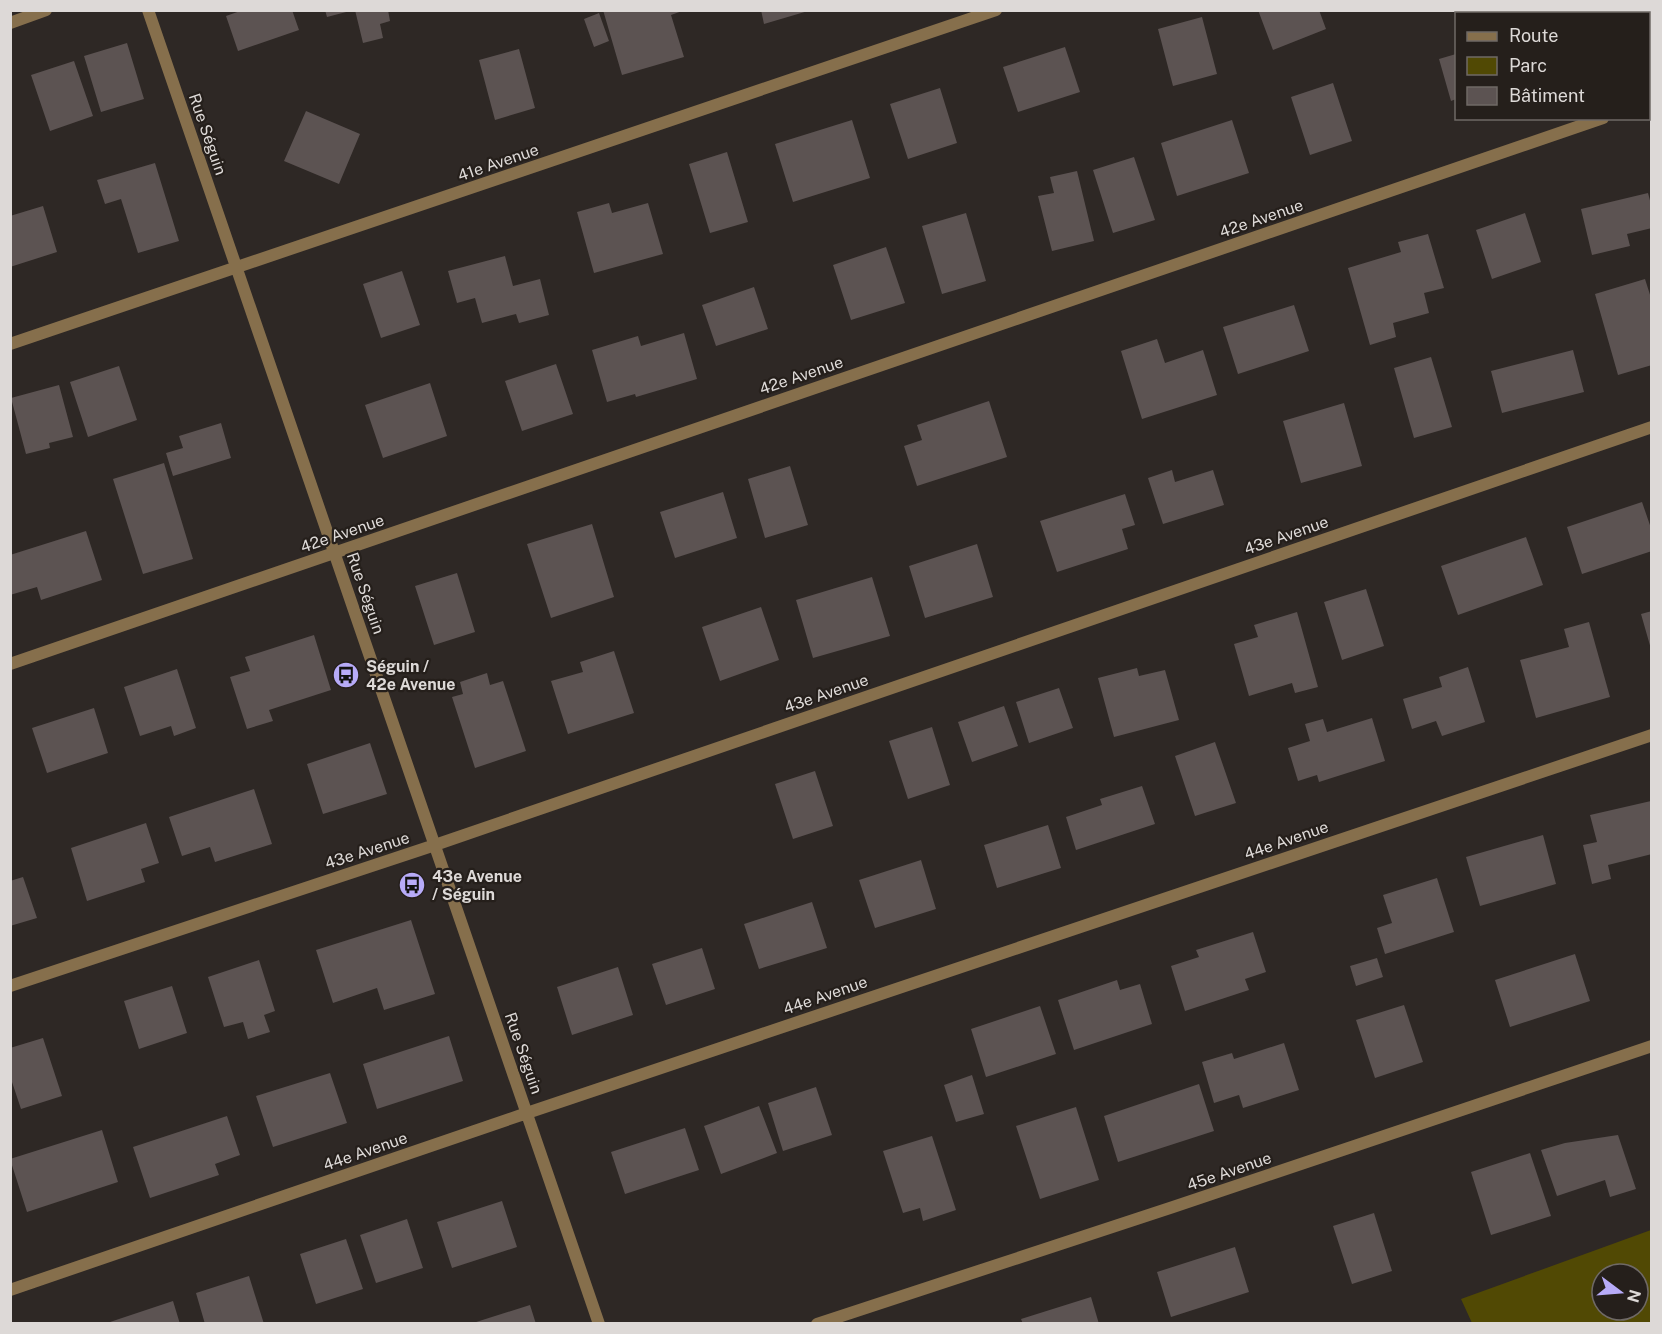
<svg xmlns="http://www.w3.org/2000/svg" width="1662" height="1334" viewBox="0 0 1662 1334" font-family="'Public Sans',sans-serif">
  <rect width="100%" height="100%" fill="#2e2825"/>
  <!-- green -->
  <path fill="#514904" fill-rule="evenodd" d="M1651,1230V1323H1472L1461,1299ZM1602,1274H1638V1310H1602Z"/>
  <!-- building -->
  <path fill="#5c5352" d="M243,10H292L299,30L238,51L226,16Z
    M325,10H350V11L327,17Z
    M355,10H388L390,21L380,24L383,38L363,43Z
    M603,10H685L671,15L684,57L622,75Z
    M761,10H808V11L764,24Z
    M1258,10H1319L1326,29L1273,50Z
    M1537,10H1586L1587,14H1529Z
    M599,13L609,41L594,47L584,19Z
    M1202,17L1217,74L1173,86L1158,29Z
    M127,43L144,99L101,112L84,56Z
    M1065,47L1080,92L1018,112L1003,67Z
    M519,49L535,108L495,120L479,60Z
    M1456,54V99L1451,101L1439,59Z
    M74,61L93,116L50,131L31,75Z
    M1333,83L1352,141L1310,155L1291,97Z
    M940,88L957,143L908,159L890,104Z
    M306,111L360,134L339,184L284,161Z
    M852,120L870,178L793,202L775,144Z
    M1232,120L1249,173L1177,196L1161,143Z
    M727,152L748,222L710,233L689,164Z
    M1134,157L1155,220L1113,233L1093,170Z
    M155,163L179,241L138,253L121,199L105,204L97,180Z
    M1077,171L1094,241L1052,251L1038,196L1054,193L1050,177Z
    M1648,193L1652,208V228L1627,234L1630,246L1592,255L1581,209Z
    M609,203L612,213L648,203L663,254L594,273L577,212Z
    M43,206L57,252L10,267V216Z
    M966,213L986,281L942,294L922,226Z
    M1525,213L1541,262L1492,279L1476,230Z
    M1428,234L1444,288L1424,293L1429,313L1393,323L1396,337L1370,345L1348,268L1401,252L1398,242Z
    M886,247L905,303L851,320L833,265Z
    M505,256L513,286L540,279L549,315L519,323L516,314L482,323L475,298L457,303L448,271Z
    M402,271L420,325L381,338L363,284Z
    M1645,279L1652,301V365L1618,375L1595,294Z
    M754,287L768,329L716,346L702,305Z
    M1294,305L1309,351L1238,374L1223,327Z
    M684,333L697,379L636,397L635,394L607,402L592,350L638,336L641,346Z
    M1157,339L1165,363L1203,350L1217,395L1142,419L1121,351Z
    M1573,350L1584,392L1502,413L1491,371Z
    M1431,357L1452,427L1414,438L1394,368Z
    M556,364L573,414L522,431L505,381Z
    M119,366L137,420L88,437L70,382Z
    M430,383L447,436L383,458L365,405Z
    M59,385L73,437L49,443L50,448L26,454L11,398Z
    M989,401L1007,457L917,486L904,446L922,440L917,425Z
    M1344,403L1362,466L1301,483L1283,421Z
    M221,423L231,458L173,476L166,453L183,448L179,436Z
    M164,463L193,559L143,574L113,479Z
    M790,466L808,525L765,538L748,479Z
    M1172,470L1175,482L1213,470L1224,505L1163,524L1148,478Z
    M723,492L737,538L675,558L660,512Z
    M1125,494L1135,525L1122,529L1128,549L1057,572L1040,521Z
    M1642,502L1652,531V551L1582,574L1567,527Z
    M592,524L614,597L551,618L527,544Z
    M86,531L102,580L41,600L37,587L10,595V555Z
    M1526,537L1543,585L1458,615L1441,566Z
    M977,544L993,597L925,618L909,566Z
    M457,573L475,632L434,645L415,586Z
    M872,577L890,636L813,658L796,600Z
    M1366,589L1384,646L1342,660L1324,602Z
    M761,607L779,660L720,681L702,627Z
    M1652,611V649H1651L1641,614Z
    M1297,612L1318,687L1295,693L1292,683L1249,696L1234,644L1258,637L1254,625Z
    M1589,622L1610,697L1536,718L1520,660L1569,647L1564,629Z
    M314,635L331,690L269,710L273,721L247,729L230,677L250,671L245,657Z
    M614,651L634,713L568,734L551,681L583,672L580,662Z
    M1468,667L1485,722L1442,736L1436,721L1412,729L1403,699L1442,687L1439,677Z
    M1137,668L1139,676L1165,670L1179,720L1114,737L1098,678Z
    M177,669L196,728L174,736L171,726L140,736L124,687Z
    M487,673L490,685L503,681L526,751L475,768L452,697L463,694L460,682Z
    M1059,688L1073,728L1029,743L1016,702Z
    M1004,706L1018,746L972,762L958,722Z
    M94,708L108,753L47,773L32,728Z
    M1372,718L1385,761L1319,782L1317,775L1298,781L1288,748L1310,741L1305,724L1323,719L1327,732Z
    M932,727L950,785L908,799L889,741Z
    M1215,742L1236,803L1195,816L1175,756Z
    M370,743L387,794L323,814L307,764Z
    M815,771L833,826L793,839L775,784Z
    M1142,786L1155,824L1076,850L1066,817L1102,805L1100,799Z
    M254,789L272,844L215,862L210,847L182,856L169,817Z
    M1651,801L1652,854L1608,865L1611,879L1592,884L1583,845L1597,842L1590,815Z
    M146,823L159,863L141,869L145,882L87,901L71,848Z
    M1048,825L1061,868L997,888L984,845Z
    M1543,835L1556,884L1480,906L1466,857Z
    M921,860L936,909L875,928L859,880Z
    M23,877L37,918L10,926V881Z
    M1437,878L1454,932L1385,954L1377,928L1392,923L1383,895Z
    M812,902L827,948L759,969L744,924Z
    M411,920L435,994L384,1010L377,988L333,1003L316,950Z
    M1253,932L1266,972L1245,979L1249,990L1185,1011L1171,966L1199,957L1196,950Z
    M702,948L715,989L666,1005L652,964Z
    M1575,954L1590,1001L1510,1027L1495,980Z
    M1377,958L1383,977L1356,986L1350,966Z
    M259,960L275,1011L264,1015L270,1032L248,1039L243,1022L224,1027L208,977Z
    M618,967L633,1015L572,1035L557,987Z
    M1117,980L1120,990L1140,984L1152,1024L1074,1050L1058,1000Z
    M172,986L187,1033L139,1049L124,1001Z
    M1404,1005L1423,1062L1375,1078L1356,1020Z
    M1040,1006L1056,1054L986,1077L971,1029Z
    M449,1036L463,1081L377,1109L363,1064Z
    M43,1038L62,1096L21,1109L10,1076V1048Z
    M1284,1043L1299,1090L1243,1108L1239,1095L1214,1103L1202,1062L1232,1053L1234,1059Z
    M330,1073L347,1123L273,1147L256,1096Z
    M972,1075L984,1114L956,1122L944,1085Z
    M1199,1084L1214,1131L1118,1162L1104,1116Z
    M816,1087L832,1135L783,1151L768,1103Z
    M759,1106L777,1153L721,1174L704,1126Z
    M1076,1107L1099,1180L1040,1199L1016,1126Z
    M227,1116L240,1155L215,1164L219,1175L150,1198L133,1147Z
    M685,1128L699,1170L625,1194L611,1152Z
    M102,1130L118,1182L27,1212L10,1159Z
    M1618,1135L1636,1189L1610,1197L1605,1180L1557,1196L1541,1150L1565,1143Z
    M932,1136L956,1210L923,1221L920,1208L903,1213L883,1151Z
    M1530,1153L1551,1216L1491,1235L1471,1172Z
    M502,1201L517,1247L452,1268L437,1222Z
    M1374,1213L1392,1271L1352,1284L1333,1226Z
    M407,1219L423,1268L376,1283L360,1235Z
    M346,1239L363,1289L316,1304L300,1254Z
    M1235,1247L1249,1292L1171,1317L1157,1272Z
    M249,1276L264,1324H205L196,1293Z
    M1091,1297L1099,1324H1023L1021,1319Z
    M173,1301L180,1324H110V1322Z
    M530,1305L536,1324H474L473,1323Z"/>
  <g fill="none" stroke-linecap="round" stroke-linejoin="round">
    <!-- street -->
    <path stroke="#866f4c" stroke-width="12" d="M148,10L599,1324
      M10,23L46,10
      M1648,103L1652,102
      M10,344L996,10
      M10,664L1603,118
      M10,986L435,845L1652,427
      M10,1290L527,1113L1652,735
      M817,1324L1173,1207L1652,1046"/>
  </g>
  <!-- icons -->
  <defs>
    <symbol id="bus-disc" viewBox="-11 -11 22 22"><circle r="9.5" fill="#b7abf8" stroke="#251f1b"/><path d="M-5-6H5V4H4V6H2V4H-2V6H-4V4H-5ZM-3.5-4V0h7V-4ZM-3.5 1.2v1.5H-2V1.2ZM2 1.2v1.5H3.5V1.2Z" fill="#111"/></symbol>
  </defs>
  <g fill-rule="evenodd">
    <use href="#bus-disc" x="331" y="660" width="30" height="30"/>
    <use href="#bus-disc" x="397" y="870" width="30" height="30"/>
  </g>
  <g text-anchor="middle" stroke-width="4.5" stroke-linejoin="round" paint-order="stroke">
    <!-- street labels -->
    <g font-size="16" fill="#ddd9d7" stroke="#251f1b">
      <text transform="translate(208 134) rotate(71)" y="6">Rue Séguin</text>
      <text transform="translate(498 162) rotate(-19)" y="6">41e Avenue</text>
      <text transform="translate(1261 218) rotate(-19)" y="6">42e Avenue</text>
      <text transform="translate(801 375) rotate(-19)" y="6">42e Avenue</text>
      <text transform="translate(342 533) rotate(-19)" y="6">42e Avenue</text>
      <text transform="translate(1286 535) rotate(-19)" y="6">43e Avenue</text>
      <text transform="translate(366 593) rotate(71)" y="6">Rue Séguin</text>
      <text transform="translate(826 693) rotate(-19)" y="6">43e Avenue</text>
      <text transform="translate(1286 840) rotate(-19)" y="6">44e Avenue</text>
      <text transform="translate(367 850) rotate(-18)" y="6">43e Avenue</text>
      <text transform="translate(825 995) rotate(-19)" y="6">44e Avenue</text>
      <text transform="translate(524 1053) rotate(71)" y="6">Rue Séguin</text>
      <text transform="translate(365 1151) rotate(-19)" y="6">44e Avenue</text>
      <text transform="translate(1229 1171) rotate(-19)" y="6">45e Avenue</text>
    </g>
    <!-- poi labels -->
    <g font-size="16" font-weight="bold" fill="#ddd9d7" stroke="#251f1b" text-anchor="start">
      <text x="366" y="672">Séguin /<tspan x="366" dy="18">42e Avenue</tspan></text>
      <text x="432" y="882">43e Avenue<tspan x="432" dy="18">/ Séguin</tspan></text>
    </g>
  </g>
  <!-- border -->
  <rect width="1662" height="1334" fill="none" stroke="#ddd9d7" stroke-width="24"/>
  <!-- legend -->
  <rect x="1455" y="12" width="195" height="108" fill="#251f1b" stroke="#6f6966" stroke-width="1.5"/>
  <rect x="1467" y="32" width="30" height="9" fill="#866f4c" stroke="#6f6966" stroke-width="1.5"/>
  <text x="1509" y="42" font-size="18" fill="#ddd9d7">Route</text>
  <rect x="1467" y="57" width="30" height="18" fill="#514904" stroke="#6f6966" stroke-width="1.5"/>
  <text x="1509" y="72" font-size="18" fill="#ddd9d7">Parc</text>
  <rect x="1467" y="87" width="30" height="18" fill="#5c5352" stroke="#6f6966" stroke-width="1.5"/>
  <text x="1509" y="102" font-size="18" fill="#ddd9d7">Bâtiment</text>
  <!-- north arrow -->
  <g transform="translate(1620 1292) rotate(106)"><circle r="28" fill="#251f1b" stroke="#6f6966" stroke-width="1.5"/>
  <path d="M0-4.5L10 22L0 15L-10 22Z" fill="#b7abf8"/>
  <text y="-9" font-size="16" font-weight="bold" text-anchor="middle" fill="#ddd9d7">N</text>
  </g>
</svg>
